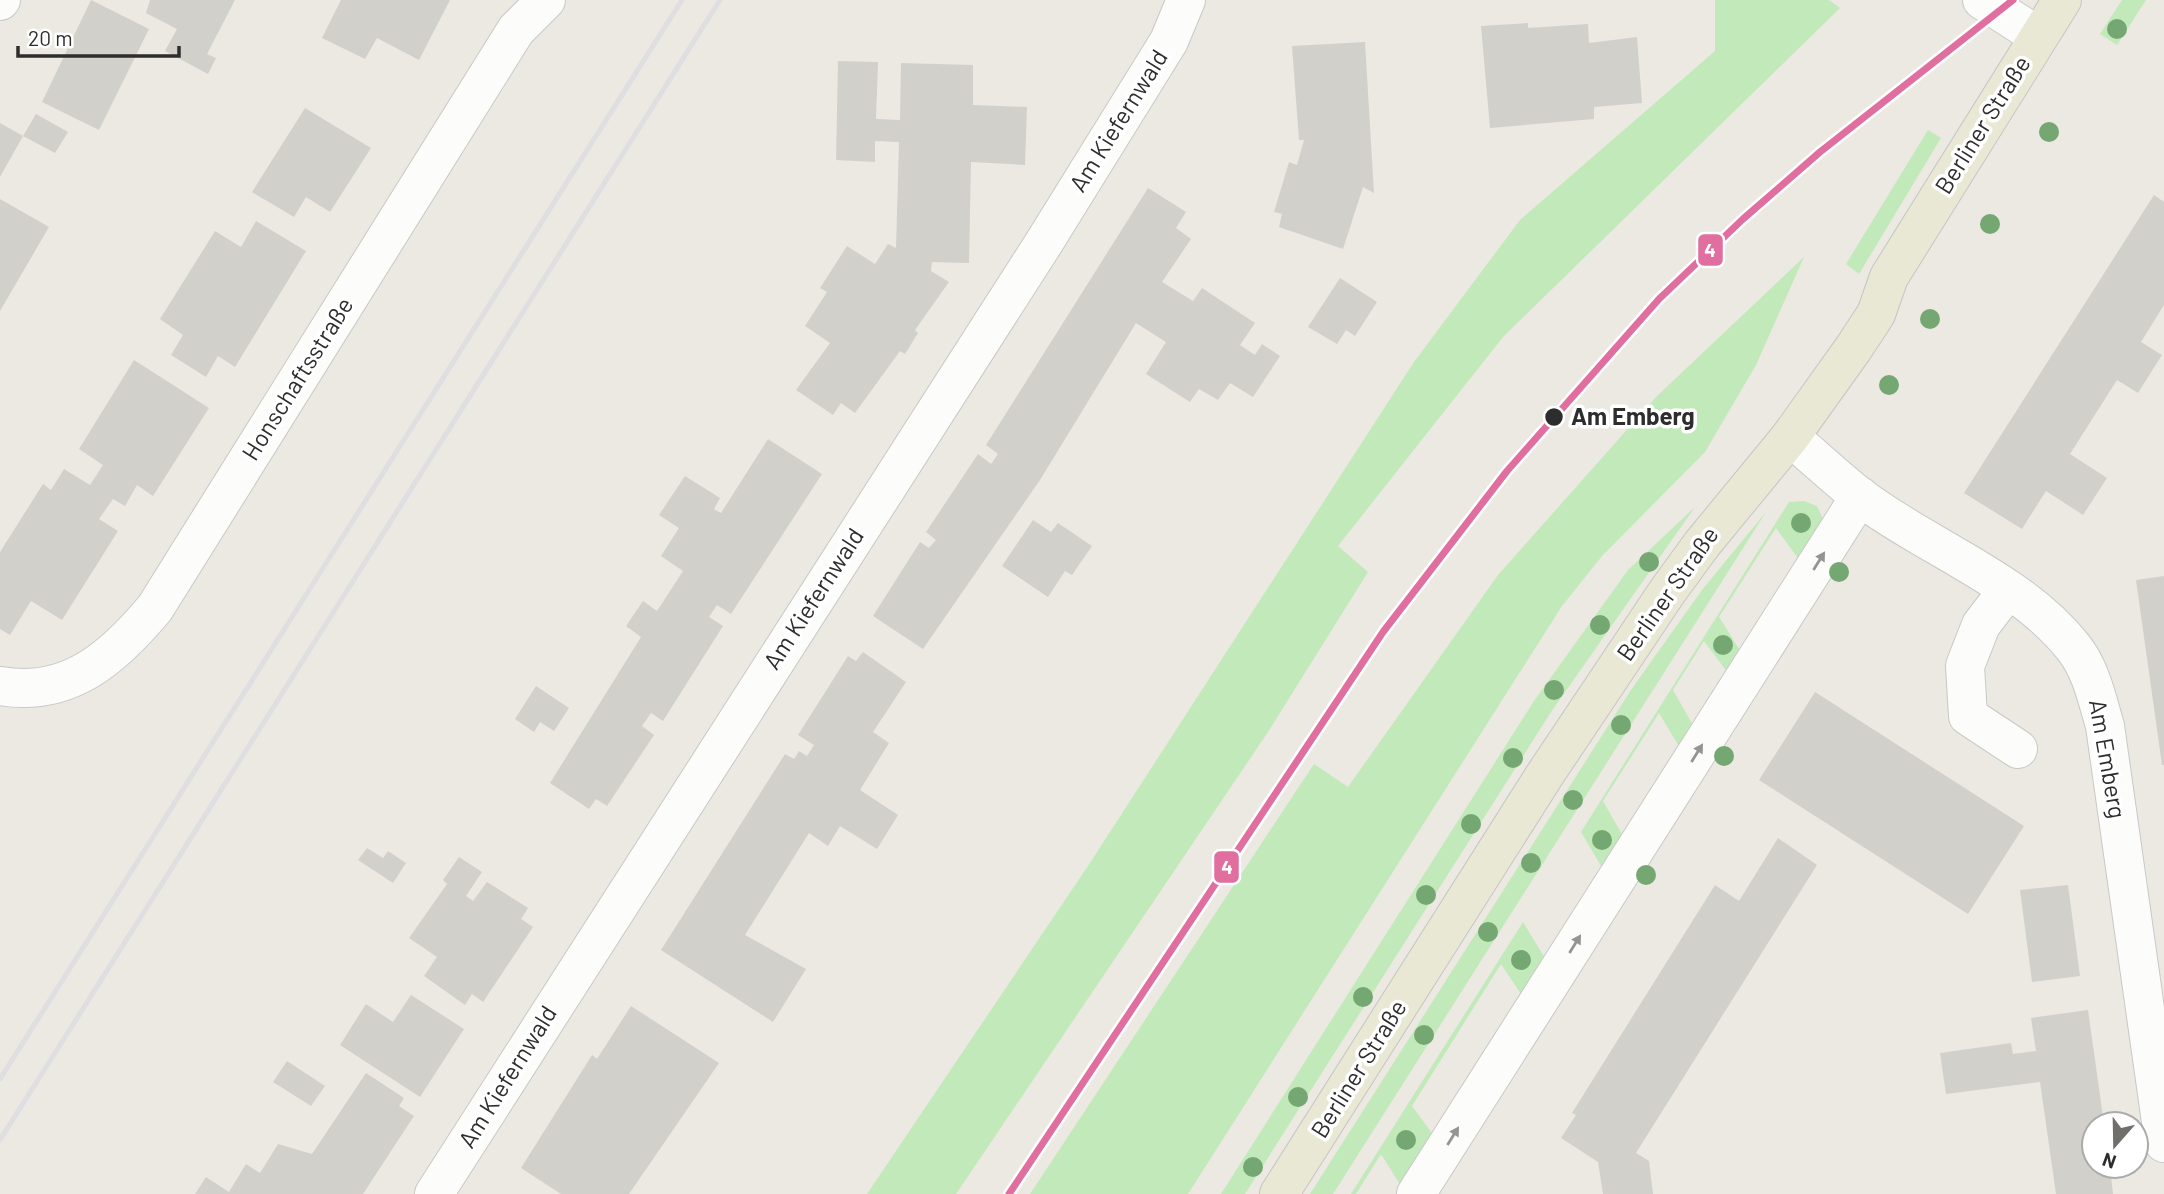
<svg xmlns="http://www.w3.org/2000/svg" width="2164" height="1194" viewBox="0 0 2164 1194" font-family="Barlow,sans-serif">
  <rect width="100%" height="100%" fill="#ebe9e2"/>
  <!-- green -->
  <path fill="#c1e9b9" d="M1715,0H1829L1840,8L1503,337L1338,546L1368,572L1268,732L956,1194H867L1088,866L1414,362L1520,220L1715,51Z
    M2122,0H2146L2117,45L2100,34Z
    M1928,130L1941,138L1859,274L1846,264Z
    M1804,257L1756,365L1705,452L1602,556L1562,606L1188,1194H1030L1314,764L1348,787L1498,575L1656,397Z
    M1804,501L1817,506L1823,519L1800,561L1776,528L1719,617L1741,652L1728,673L1704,641L1673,690L1694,727L1680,748L1659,713L1603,801L1624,838L1604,871L1581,832L1789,502Z
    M1695,507L1551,712L1245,1194H1221L1534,701L1628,570Z
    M1766,512L1333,1194H1310L1631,690L1702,590Z
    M1523,922L1546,960L1523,997L1501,964L1412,1106L1434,1136L1401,1186L1381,1154L1356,1194H1351Z"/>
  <!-- building -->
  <path fill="#d2d0cb" d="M91,0L149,29L99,130L42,102Z
    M150,0H235L207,54L216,58L208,74L165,51L177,29L146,13Z
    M341,0H450L419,60L377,38L365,59L322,38Z
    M1528,23V28L1588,24L1589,43L1637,37L1642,103L1594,107V119L1490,128L1481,26Z
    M1365,42L1374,193L1363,187L1343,249L1279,227L1282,214L1274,212L1289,162L1297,165L1304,140H1299L1292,46Z
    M838,61L878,62L876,119L900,120L901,63L973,65V105L1027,107L1025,165L971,162L969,263L932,262L931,271L949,282L915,330L918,333L905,354L900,351L855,413L841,403L833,415L796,390L830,343L805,326L827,292L820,288L847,246L875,264L888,244L896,248L899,142L875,141V162L836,160Z
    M305,108L371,148L330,212L306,197L294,217L252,192Z
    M36,114L68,132L55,153L23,136Z
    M0,123L23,136L0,177Z
    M1148,188L1186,212L1176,228L1191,239L1162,282L1193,301L1202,288L1255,323L1240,345L1255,355L1262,344L1280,356L1253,397L1230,383L1218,400L1199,389L1190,402L1146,374L1166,342L1136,323L1040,480L923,649L873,616L920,542L929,548L936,540L926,532L978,454L991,464L998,454L986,445Z
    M2154,195L2164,202V305L2141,342L2162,355L2138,393L2117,380L2070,454L2107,478L2083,515L2046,491L2022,529L1964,493Z
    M0,199L49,227L0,311Z
    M256,221L306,251L235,367L218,356L206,377L171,355L183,335L160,319L215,231L241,247Z
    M1340,278L1377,302L1355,336L1346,330L1337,344L1308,327Z
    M134,360L209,408L153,496L137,485L125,506L113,499L99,519L118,531L62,620L31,601L10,635L0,629V552L43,484L51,490L64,469L90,485L103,465L79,449Z
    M768,439L822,474L731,614L717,605L709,617L723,626L663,721L651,713L642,726L654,735L607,806L596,799L589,809L550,783L641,637L626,626L643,601L657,611L683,571L661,556L679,528L659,515L685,476L720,498L714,509L721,513Z
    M1033,520L1051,532L1058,523L1092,546L1072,575L1065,571L1048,597L1002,566Z
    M2164,576V765H2162L2136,580Z
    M863,652L906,682L873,732L889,743L860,790L898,815L877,849L840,826L828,846L809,833L745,935L806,969L773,1022L661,950L785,754L794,759L799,751L807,756L814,745L798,735L848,656L856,661Z
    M536,686L569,708L554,731L540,722L534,732L515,719Z
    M1815,692L2024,826L1968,914L1759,780Z
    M1778,838L1817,865L1636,1153L1649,1161L1653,1194H1603L1598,1162L1561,1138L1576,1115L1572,1113L1715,885L1739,901Z
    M367,848L383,858L388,851L406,863L393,883L358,860Z
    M459,857L482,872L466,896L473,901L487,882L528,908L521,919L533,927L483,1002L472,994L465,1005L424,976L437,957L409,938L447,884L443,880Z
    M2068,885L2080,976L2032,982L2020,890Z
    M411,995L464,1029L420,1097L340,1045L366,1004L393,1022Z
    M631,1006L719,1063L629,1194H561L521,1168L592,1055L597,1059Z
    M2088,1010L2104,1124H2094V1166H2110L2113,1194H2056L2040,1082L1946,1094L1940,1053L2011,1043L2013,1054L2036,1051L2031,1018Z
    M287,1061L325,1086L311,1106L273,1082Z
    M366,1073L404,1098L399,1106L414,1116L363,1194H195L206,1177L229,1192L246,1164L260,1173L278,1144L312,1154Z"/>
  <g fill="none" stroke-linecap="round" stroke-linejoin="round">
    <defs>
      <path id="minor" d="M1982,0L2038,36
        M0,1L1,0
        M1790,437C1813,456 1835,477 1859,496C1926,547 2020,580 2073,647C2091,669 2097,699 2105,726L2164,1143
        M2007,591L1981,625L1965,666L1968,716L2018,749
        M0,686C69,698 114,657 155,608L516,30L546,0
        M434,1194L1045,241L1169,41L1186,0
        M1416,1194L1860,496"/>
      <path id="major" d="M1279,1194L1544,776L1667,592L1702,544L1790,437L1853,349L1876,314L1889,277L2062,0"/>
    </defs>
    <!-- minor casing -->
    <use href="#minor" stroke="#c8c8c7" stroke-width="40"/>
    <!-- major casing -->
    <use href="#major" stroke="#c6c5c3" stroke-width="40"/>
    <!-- minor -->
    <use href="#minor" stroke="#fcfcfb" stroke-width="38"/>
    <!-- major -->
    <use href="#major" stroke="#e8e8d4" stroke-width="38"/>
    <!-- rail -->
    <path stroke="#dfdee0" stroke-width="5" d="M0,1079L682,0
      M0,1140L720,0"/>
    <defs>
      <path id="tram-1" d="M1009,1194L1383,632L1507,471L1659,299L1743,219L1820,152L2013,0"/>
    </defs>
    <!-- tram-1 casing -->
    <use href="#tram-1" stroke="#fff" stroke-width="12"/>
    <!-- tram-1 -->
    <use href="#tram-1" stroke="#e06e9f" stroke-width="7"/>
  </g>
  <!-- trees -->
  <g fill="#75a773">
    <circle cx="2117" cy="29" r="10"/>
    <circle cx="2049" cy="132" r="10"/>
    <circle cx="1990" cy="224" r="10"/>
    <circle cx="1930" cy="319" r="10"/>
    <circle cx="1889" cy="385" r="10"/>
    <circle cx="1801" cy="523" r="10"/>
    <circle cx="1649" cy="562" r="10"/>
    <circle cx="1839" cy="572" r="10"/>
    <circle cx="1600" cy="625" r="10"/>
    <circle cx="1723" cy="645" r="10"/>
    <circle cx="1554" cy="690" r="10"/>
    <circle cx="1621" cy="725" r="10"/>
    <circle cx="1724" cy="756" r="10"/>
    <circle cx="1513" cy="758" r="10"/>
    <circle cx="1573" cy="800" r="10"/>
    <circle cx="1471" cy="824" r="10"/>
    <circle cx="1602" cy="840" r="10"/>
    <circle cx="1531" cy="863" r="10"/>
    <circle cx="1646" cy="875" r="10"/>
    <circle cx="1426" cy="895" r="10"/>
    <circle cx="1488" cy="932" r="10"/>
    <circle cx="1521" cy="960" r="10"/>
    <circle cx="1363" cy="997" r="10"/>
    <circle cx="1424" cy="1035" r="10"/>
    <circle cx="1298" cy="1097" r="10"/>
    <circle cx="1406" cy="1140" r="10"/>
    <circle cx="1253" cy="1167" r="10"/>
  </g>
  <!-- one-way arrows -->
  <defs><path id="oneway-solid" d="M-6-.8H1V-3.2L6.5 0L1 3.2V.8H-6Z" transform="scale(1.75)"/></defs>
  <g fill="#949494">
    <use href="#oneway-solid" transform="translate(1819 561) rotate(-58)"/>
    <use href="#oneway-solid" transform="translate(1697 753) rotate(-58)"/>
    <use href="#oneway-solid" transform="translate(1575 944) rotate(-58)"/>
    <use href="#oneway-solid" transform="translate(1453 1136) rotate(-58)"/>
  </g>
  <!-- markers -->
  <circle fill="#2d2d2d" stroke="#fff" stroke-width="2.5" cx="1554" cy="417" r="10"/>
  <g text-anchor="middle" stroke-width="7" stroke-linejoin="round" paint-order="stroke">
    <!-- street labels -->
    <g font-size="24" fill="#2d2d2d" stroke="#fff">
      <text transform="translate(1119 121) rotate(-58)" y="8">Am Kiefernwald</text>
      <text transform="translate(1983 125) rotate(-58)" y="8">Berliner Straße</text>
      <text transform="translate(298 379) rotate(-58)" y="8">Honschaftsstraße</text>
      <text transform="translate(1668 594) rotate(-55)" y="8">Berliner Straße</text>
      <text transform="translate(814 599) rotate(-57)" y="8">Am Kiefernwald</text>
      <text transform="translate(2107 759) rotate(80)" y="8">Am Emberg</text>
      <text transform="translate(1359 1069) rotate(-58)" y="8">Berliner Straße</text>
      <text transform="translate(508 1077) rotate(-58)" y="8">Am Kiefernwald</text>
    </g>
    <!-- stop labels -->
    <g font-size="24" font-weight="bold" fill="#2d2d2d" stroke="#fff" text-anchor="start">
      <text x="1571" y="425">Am Emberg</text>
    </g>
  </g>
  <g stroke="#fff" stroke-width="2.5">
    <rect x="1697" y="233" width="27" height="34" rx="7" fill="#e06e9f"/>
    <rect x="1213" y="850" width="27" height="34" rx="7" fill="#e06e9f"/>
  </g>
  <g font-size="19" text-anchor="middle" font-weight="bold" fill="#fff">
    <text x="1710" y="257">4</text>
    <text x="1227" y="874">4</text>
  </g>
  <!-- north arrow -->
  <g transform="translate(2115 1145) rotate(200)"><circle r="33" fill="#ffffff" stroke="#ababab" stroke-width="2"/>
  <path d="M0-5L12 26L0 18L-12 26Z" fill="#706f6c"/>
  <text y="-10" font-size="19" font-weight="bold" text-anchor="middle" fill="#2d2d2d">N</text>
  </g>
  <!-- scale -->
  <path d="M18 46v10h161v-10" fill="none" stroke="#2d2d2d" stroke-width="3.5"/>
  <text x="28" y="46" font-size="21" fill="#2d2d2d" stroke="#ffffff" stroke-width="5" paint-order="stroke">20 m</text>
</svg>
